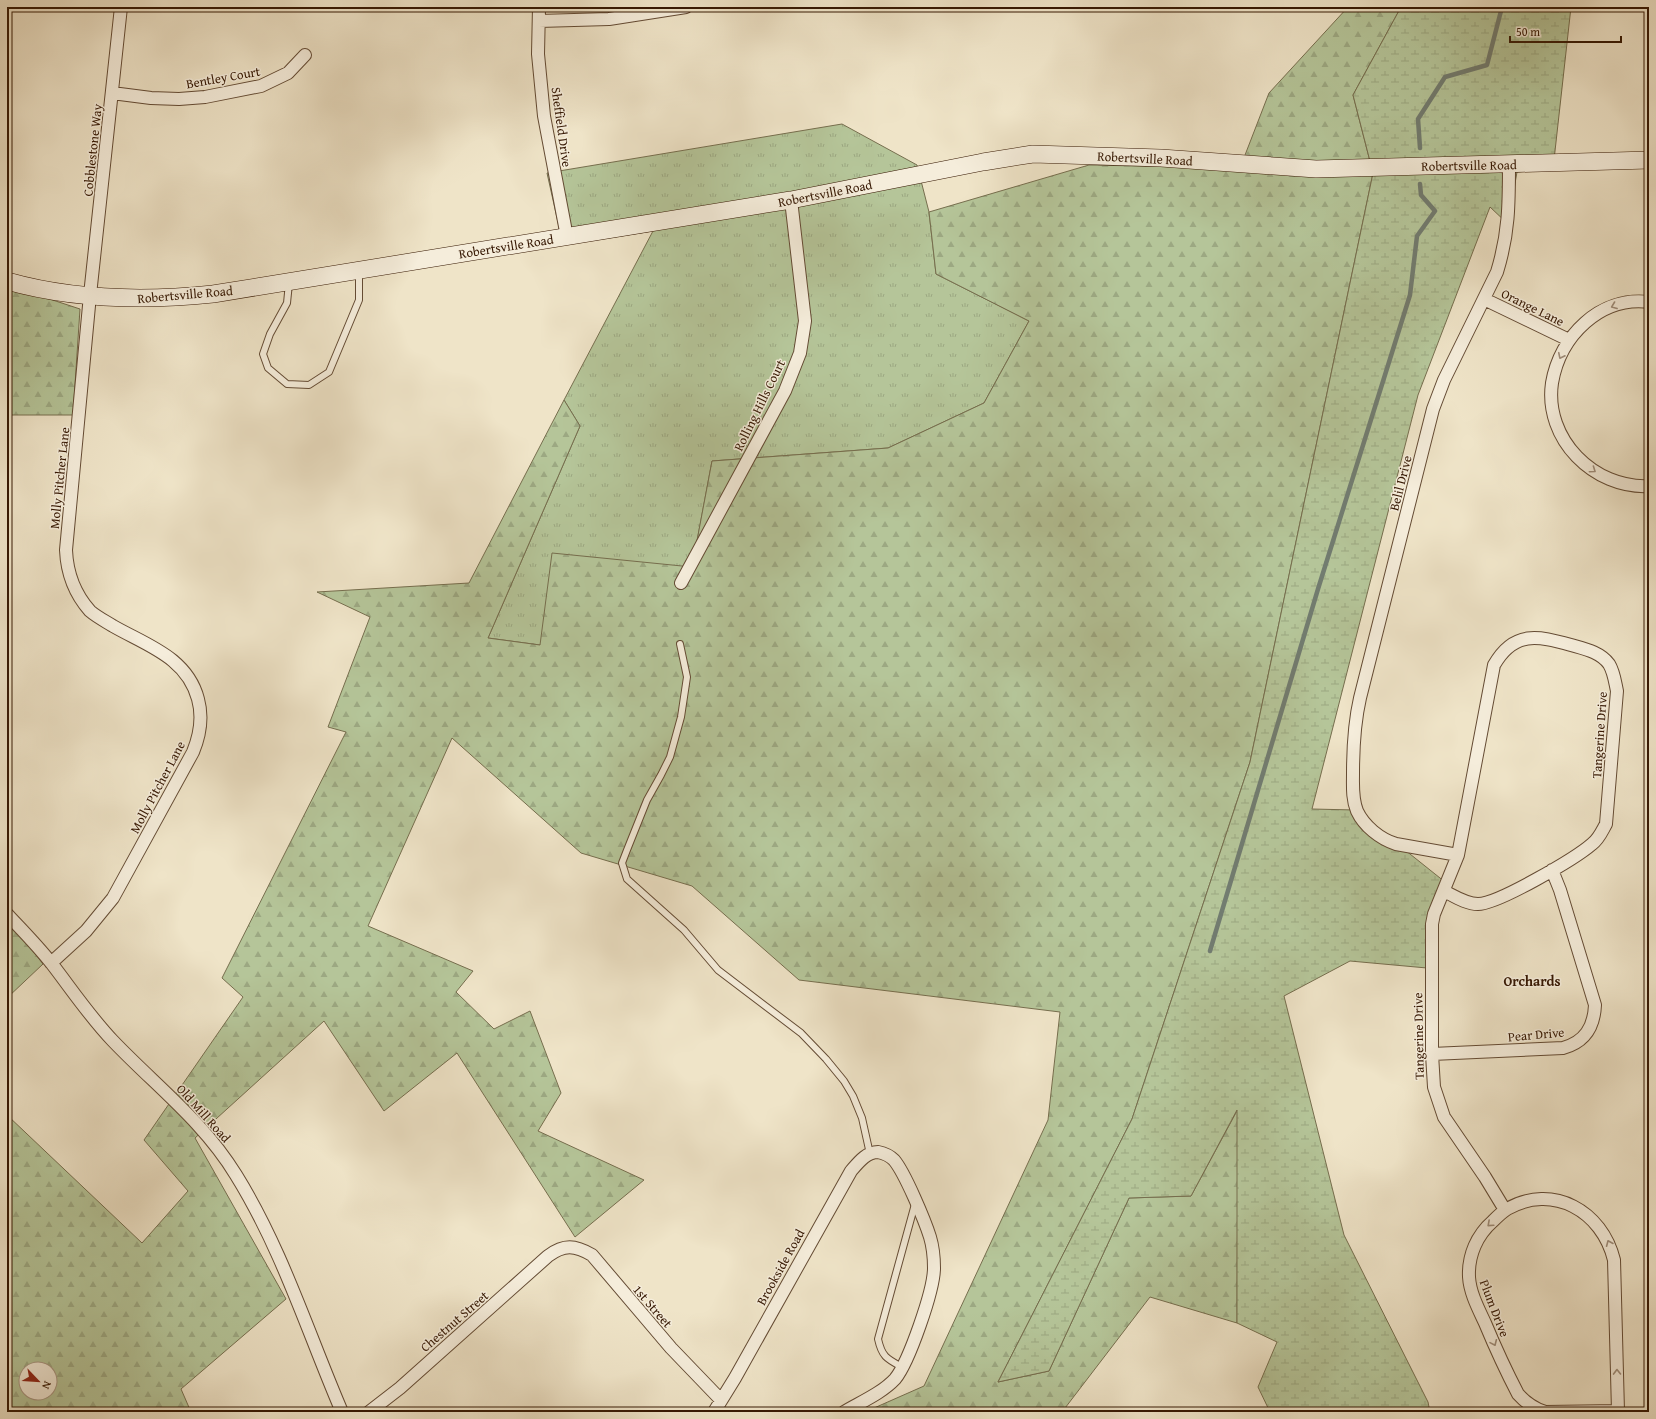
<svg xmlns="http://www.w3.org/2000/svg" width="1656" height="1419" viewBox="0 0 1656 1419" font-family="'Gentium Book Plus',serif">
  <defs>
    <pattern id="grass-tufts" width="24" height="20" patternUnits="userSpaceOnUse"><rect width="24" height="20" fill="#b5c599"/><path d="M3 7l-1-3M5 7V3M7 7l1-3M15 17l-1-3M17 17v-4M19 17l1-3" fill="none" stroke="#9ca882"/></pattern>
    <pattern id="forest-firs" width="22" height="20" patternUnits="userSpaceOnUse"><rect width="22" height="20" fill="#b5c599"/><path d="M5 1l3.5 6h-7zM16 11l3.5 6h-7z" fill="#9ca882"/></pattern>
    <pattern id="wetland-marsh" width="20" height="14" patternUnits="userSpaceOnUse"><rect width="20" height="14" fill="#b5c599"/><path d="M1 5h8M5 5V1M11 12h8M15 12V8" fill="none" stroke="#9ca882"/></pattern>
  </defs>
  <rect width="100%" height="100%" fill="#efe4c8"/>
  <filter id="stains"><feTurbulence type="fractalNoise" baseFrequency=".005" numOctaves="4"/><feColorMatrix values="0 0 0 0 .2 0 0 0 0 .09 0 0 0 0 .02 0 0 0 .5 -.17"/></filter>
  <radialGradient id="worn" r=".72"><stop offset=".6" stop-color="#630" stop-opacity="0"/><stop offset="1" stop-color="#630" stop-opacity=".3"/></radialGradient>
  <!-- grass -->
  <path fill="url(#grass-tufts)" stroke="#766e4e" d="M842,124L917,165L929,212L936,274L1029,321L984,403L888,448L712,461L692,568L540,645L488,638L580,426L564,400L653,231L563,245L547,173Z"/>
  <!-- forest -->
  <path fill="url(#forest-firs)" stroke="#766e4e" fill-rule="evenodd" d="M1348,7H1401L1353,95L1373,173L1250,762L1132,1119L998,1382L1049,1371L1129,1198L1191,1196L1238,1109L1237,1323L1150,1297L1062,1412H865L924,1386L1048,1120L1060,1012L799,980L692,886L581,853L452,738L368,926L473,971L456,992L494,1029L530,1011L561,1093L538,1131L644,1180L575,1237L457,1053L384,1111L324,1021L195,1138L286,1299L181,1389L191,1412H7V1115L142,1243L188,1191L144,1140L243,997L222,978L346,732L328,727L370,617L317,592L469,583L564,400L580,426L488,638L540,645L552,553L692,567L712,461L888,448L984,403L1029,321L936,274L929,212L1089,165L1240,168L1269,93ZM26,1369H50V1393H26Z
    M7,285L80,309L73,415H7Z
    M7,917L43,964L7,998Z"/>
  <!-- wetland -->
  <path fill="url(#wetland-marsh)" stroke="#766e4e" d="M1401,7H1571L1553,169L1517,172L1508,224L1490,207L1418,395L1312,809L1355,810L1445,882L1427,968L1350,961L1284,996L1344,1235L1428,1402L1430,1412H1270L1258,1387L1277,1342L1237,1323V1110L1191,1196L1129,1198L1049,1371L998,1382L1132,1119L1250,762L1373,173L1353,95Z"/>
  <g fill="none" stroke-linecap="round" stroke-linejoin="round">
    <!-- stream -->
    <path stroke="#727c70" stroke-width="4.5" d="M1420,148L1418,119L1445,77L1487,65L1502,7
      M1210,951L1318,589L1410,295L1417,236L1435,211L1421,195L1420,184"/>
    <defs>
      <path id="lane" d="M289,283L287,303L270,334L263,354L268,368L287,384L309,385L329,372L359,300V271
        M680,644L687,677L681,717L670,757L661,775L647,800L627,850L622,863L627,879L684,930L718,970L801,1033L826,1059L844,1081L853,1096L862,1118L870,1154
        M902,1367C887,1359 882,1357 878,1339L915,1204"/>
      <path id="street" d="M539,7L538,54L544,116L567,237
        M539,21L609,19L686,7
        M112,93L151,98L179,99L205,97L261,86L288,73L305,55
        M1484,299L1569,340
        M1649,302C1600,296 1560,336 1552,383C1544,439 1594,489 1649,486
        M681,583L785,391L800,353L805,321L791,200
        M1458,855L1396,844C1380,839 1364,826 1357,811C1352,799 1353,786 1353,774C1353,748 1354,724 1360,698L1433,409L1444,380L1497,272C1509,233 1509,204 1509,164
        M1444,891C1454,896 1466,904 1478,904C1498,904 1576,858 1592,844C1599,839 1602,831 1606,824L1617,691C1615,682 1614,672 1609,664C1600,652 1585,649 1571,645C1538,636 1514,630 1494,665L1458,855L1434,914L1432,924V1054L1434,1087L1444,1117L1485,1177L1505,1210
        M7,914C22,930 38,946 52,964C72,990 90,1017 113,1041C156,1086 203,1121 236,1175C282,1249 308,1333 342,1412
        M51,963L86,931L113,898L193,752C200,735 203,717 198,699C187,657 146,645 113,626C105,621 97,617 90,611C74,593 67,574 66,550L90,295L121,7
        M1432,1054L1563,1048C1585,1042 1594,1027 1595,1005L1560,890L1552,870
        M369,1412L400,1388L548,1256C564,1244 575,1245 592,1255L671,1348L721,1400
        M714,1412L735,1378L851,1171C858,1163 866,1152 878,1152C883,1153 890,1156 894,1160C905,1173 925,1221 930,1237C933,1247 934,1258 934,1268C934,1290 909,1362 895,1379C882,1393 861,1402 844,1412
        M1618,1412V1411L1614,1260C1602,1211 1553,1183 1507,1209C1502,1212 1497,1217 1493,1221C1477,1235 1468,1255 1469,1277C1470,1293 1478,1308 1485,1323C1495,1347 1506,1371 1518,1394C1526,1403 1533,1408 1545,1412L1618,1411"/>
      <path id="secondary" d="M7,281C74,300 145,301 213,294L791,200L983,162L1033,154L1161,158L1316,169L1649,160"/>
    </defs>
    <!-- lane casing -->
    <use href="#lane" stroke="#644b34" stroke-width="8"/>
    <!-- street casing -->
    <use href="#street" stroke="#644b34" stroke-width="14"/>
    <!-- secondary casing -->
    <use href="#secondary" stroke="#361803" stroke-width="18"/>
    <!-- lane -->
    <use href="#lane" stroke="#f5eddb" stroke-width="6"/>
    <!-- street -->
    <use href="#street" stroke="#f5eddb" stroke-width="12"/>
    <!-- secondary -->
    <use href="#secondary" stroke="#f5eddb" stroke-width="17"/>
  </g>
  <!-- one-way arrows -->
  <defs><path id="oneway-chevron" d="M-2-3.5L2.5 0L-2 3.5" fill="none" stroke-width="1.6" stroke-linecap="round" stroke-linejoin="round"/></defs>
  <g stroke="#9f8d7a">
    <use href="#oneway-chevron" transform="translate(1614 306) rotate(159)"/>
    <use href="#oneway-chevron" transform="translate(1561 356) rotate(116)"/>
    <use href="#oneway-chevron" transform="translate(1593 470) rotate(35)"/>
    <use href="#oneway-chevron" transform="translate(1490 1224) rotate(138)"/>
    <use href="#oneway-chevron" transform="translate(1609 1243) rotate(-113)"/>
    <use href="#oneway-chevron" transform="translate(1494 1343) rotate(66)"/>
    <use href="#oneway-chevron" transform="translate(1617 1372) rotate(-91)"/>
  </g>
  <g text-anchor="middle" stroke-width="3" stroke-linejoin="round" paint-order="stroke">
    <!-- street labels -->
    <g font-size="13" fill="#361803" stroke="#f5eddb">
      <text transform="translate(223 77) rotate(-10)" y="5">Bentley Court</text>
      <text transform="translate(562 127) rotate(82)" y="5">Sheffield Drive</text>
      <text transform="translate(92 150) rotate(-84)" y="5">Cobblestone Way</text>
      <text transform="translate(1145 158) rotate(3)" y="5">Robertsville Road</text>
      <text transform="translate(1469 165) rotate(-1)" y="5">Robertsville Road</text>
      <text transform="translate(825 193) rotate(-11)" y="5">Robertsville Road</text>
      <text transform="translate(506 246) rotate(-9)" y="5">Robertsville Road</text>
      <text transform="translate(185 294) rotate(-5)" y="5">Robertsville Road</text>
      <text transform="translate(1533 307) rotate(26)" y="5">Orange Lane</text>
      <text transform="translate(759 405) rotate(-64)" y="5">Rolling Hills Court</text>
      <text transform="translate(59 478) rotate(-84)" y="5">Molly Pitcher Lane</text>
      <text transform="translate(1400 483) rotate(-76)" y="5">Belil Drive</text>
      <text transform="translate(1599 735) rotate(-86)" y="5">Tangerine Drive</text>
      <text transform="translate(157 787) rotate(-62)" y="5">Molly Pitcher Lane</text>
      <text transform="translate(1536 1034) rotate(-5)" y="5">Pear Drive</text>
      <text transform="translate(1418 1036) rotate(-91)" y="5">Tangerine Drive</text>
      <text transform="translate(204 1113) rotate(48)" y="5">Old Mill Road</text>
      <text transform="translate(780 1267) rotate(-61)" y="5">Brookside Road</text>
      <text transform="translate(653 1306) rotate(49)" y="5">1st Street</text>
      <text transform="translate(1495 1308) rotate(69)" y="5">Plum Drive</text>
      <text transform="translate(454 1321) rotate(-41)" y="5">Chestnut Street</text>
    </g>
    <!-- neighbourhood labels -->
    <g font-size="14" font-weight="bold" fill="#361803" stroke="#f5eddb">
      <text x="1532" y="986">Orchards</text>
    </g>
  </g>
  <!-- margin -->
  <rect width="1656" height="1419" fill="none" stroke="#efe4c8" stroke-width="24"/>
  <rect x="8" y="8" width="1640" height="1403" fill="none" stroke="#361803" stroke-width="2"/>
  <rect x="12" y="12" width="1632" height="1395" fill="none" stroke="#361803"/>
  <!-- north arrow -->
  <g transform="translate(38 1381) rotate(115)"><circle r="19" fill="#f5eddb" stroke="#a99885"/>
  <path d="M0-3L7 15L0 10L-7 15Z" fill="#8f2418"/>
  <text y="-6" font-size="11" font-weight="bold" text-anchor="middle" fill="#361803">N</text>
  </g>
  <!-- scale -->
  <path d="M1510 36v6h111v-6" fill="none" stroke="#361803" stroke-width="2"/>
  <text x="1516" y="36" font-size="12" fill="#361803" stroke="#f5eddb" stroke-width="3" paint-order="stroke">50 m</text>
  <rect width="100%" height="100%" filter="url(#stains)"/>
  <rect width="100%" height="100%" fill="url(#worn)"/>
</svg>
